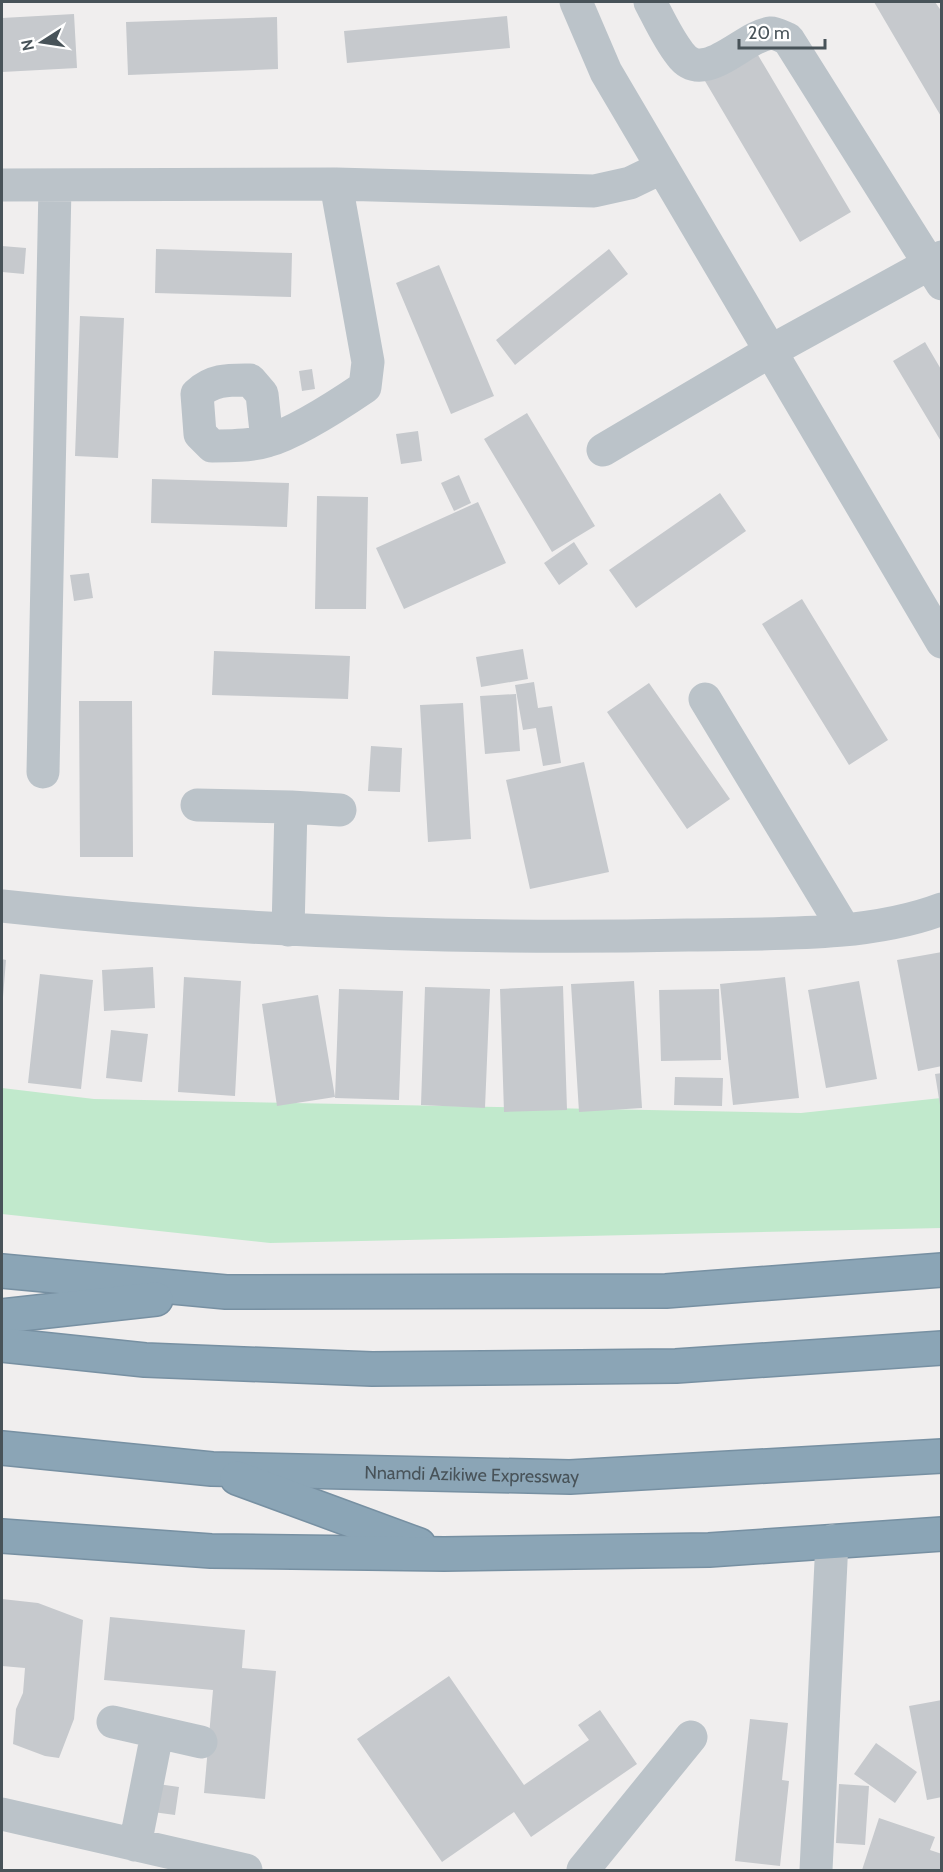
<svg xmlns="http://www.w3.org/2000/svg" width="943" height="1872" viewBox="0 0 943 1872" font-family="Cabin,sans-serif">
  <rect width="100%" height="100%" fill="#f0eeee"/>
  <!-- green -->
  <path fill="#c1e9cc" d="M2,1088L94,1099L801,1113L941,1098V1228L270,1243L2,1214Z"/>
  <!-- building -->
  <path fill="#c6c9cd" d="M874,2H935L942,12V118Z
    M74,14L77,68L2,72V18Z
    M507,16L510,48L347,63L344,31Z
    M277,17L278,69L128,75L126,22Z
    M755,50L851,212L800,242L705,81Z
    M2,246L26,248L24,274L2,272Z
    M156,249L292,253L291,297L155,293Z
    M609,249L628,274L515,365L496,340Z
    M439,265L494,396L451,414L396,283Z
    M80,316L124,318L118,458L75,456Z
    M925,342L942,371V443L893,361Z
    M312,369L315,389L302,391L299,371Z
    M527,413L595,526L552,552L484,439Z
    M418,431L422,461L401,464L396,434Z
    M459,475L471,503L454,511L441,483Z
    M152,479L289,483L287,527L151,523Z
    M720,493L746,531L636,608L609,570Z
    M317,496L368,497L366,609H315Z
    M478,502L506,563L404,609L376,548Z
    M574,542L588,564L559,585L544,563Z
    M89,573L93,598L74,601L70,575Z
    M802,599L888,740L849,765L762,624Z
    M523,649L528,679L481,687L476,657Z
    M214,651L350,656L348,699L212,695Z
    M534,682L538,708L552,706L561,763L543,766L536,728L523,730L515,685Z
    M649,683L730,799L687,829L607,712Z
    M516,694L520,751L485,754L480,696Z
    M79,701H132L133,857H80Z
    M463,703L471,839L428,842L420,705Z
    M371,746L402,748L400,792L368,791Z
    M584,762L609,872L530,889L506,780Z
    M942,952V1066L918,1071L897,960Z
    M2,959L6,960L3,997H2Z
    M153,967L155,1008L104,1011L102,970Z
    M40,974L93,980L81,1089L28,1083Z
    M184,977L241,981L235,1096L178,1092Z
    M785,977L799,1098L733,1105L720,984Z
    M634,981L642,1108L579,1112L571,984Z
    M859,981L877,1079L826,1088L808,990Z
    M563,986L567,1110L504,1112L500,989Z
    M425,987L490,989L485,1108L421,1105Z
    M339,989L403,991L399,1100L335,1098Z
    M719,989L721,1060L661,1061L659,990Z
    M318,995L335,1097L277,1106L262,1004Z
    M111,1030L148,1034L142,1082L106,1078Z
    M942,1073V1105H940L935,1074Z
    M675,1077L723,1078L722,1106L674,1105Z
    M2,1599L38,1603L83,1620L74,1719L59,1758L45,1756L13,1744L16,1709L23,1693L25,1668L2,1666Z
    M110,1617L245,1630L242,1668L276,1671L265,1799L204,1793L213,1690L104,1680Z
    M449,1676L524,1785L589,1740L578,1725L600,1710L637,1764L531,1837L514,1812L442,1862L357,1739Z
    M942,1700V1797L927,1800L909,1706Z
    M750,1719L788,1723L782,1780L789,1781L780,1866L735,1861Z
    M876,1743L917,1772L895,1803L854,1774Z
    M158,1784L179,1787L175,1815L153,1812Z
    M839,1784L869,1786L865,1845L836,1843Z
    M879,1818L935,1837L930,1850L942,1854V1870H862Z"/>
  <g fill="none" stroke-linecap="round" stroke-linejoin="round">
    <defs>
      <g id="highway">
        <path d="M2,1271L226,1292L666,1291L942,1270"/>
        <path d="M2,1316L156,1299"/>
        <path d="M2,1345L145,1360L372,1369L676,1366L942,1348"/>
        <path id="s1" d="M2,1448L212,1469L570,1477L942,1456"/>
        <path d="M237,1478L419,1545"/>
        <path d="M2,1536L211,1551L444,1554L709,1550L942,1534"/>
      </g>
    </defs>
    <!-- highway casing -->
    <use href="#highway" stroke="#7790a2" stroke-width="36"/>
    <!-- minor -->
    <path stroke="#bbc3c9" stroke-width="33" d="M576,2L606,72L942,642
      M650,2C659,19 668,39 680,54C704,87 743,36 771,33C776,33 783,37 788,39L942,284
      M2,185L336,184L594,191L630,183L661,168
      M267,441L262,394L250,380C229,380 213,379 197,394L200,434L212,446C229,446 251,446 267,441C295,433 340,404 365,387L368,362L336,184
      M603,450L769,352L942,257
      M705,699L844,929
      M43,772L55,186
      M197,805L291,807L288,930
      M291,807L340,810
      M2,906C229,931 459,940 688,935C768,933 866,938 942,909
      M113,1722L201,1742
      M2,1814L246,1870
      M135,1845L157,1734
      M583,1870L691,1737
      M816,1870L832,1541"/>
    <!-- highway -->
    <use href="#highway" stroke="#8ba5b6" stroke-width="33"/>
  </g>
  <g text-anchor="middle" stroke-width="4.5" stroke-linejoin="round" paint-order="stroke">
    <!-- street labels -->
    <g font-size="18" fill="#485359" stroke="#fff">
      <text dy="6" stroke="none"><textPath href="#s1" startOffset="471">Nnamdi Azikiwe Expressway</textPath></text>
    </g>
  </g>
  <!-- border -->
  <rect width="943" height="1872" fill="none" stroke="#485359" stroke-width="6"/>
  <!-- north arrow -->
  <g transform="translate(42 42) rotate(258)" stroke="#ffffff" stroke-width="4.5" paint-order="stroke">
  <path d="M0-4.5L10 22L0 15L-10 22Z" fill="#485359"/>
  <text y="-9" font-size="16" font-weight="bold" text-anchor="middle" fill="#485359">N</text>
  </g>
  <!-- scale -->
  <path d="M739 39v9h86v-9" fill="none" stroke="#485359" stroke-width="3"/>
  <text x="748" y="39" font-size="18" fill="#485359" stroke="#ffffff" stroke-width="4.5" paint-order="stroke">20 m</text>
</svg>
